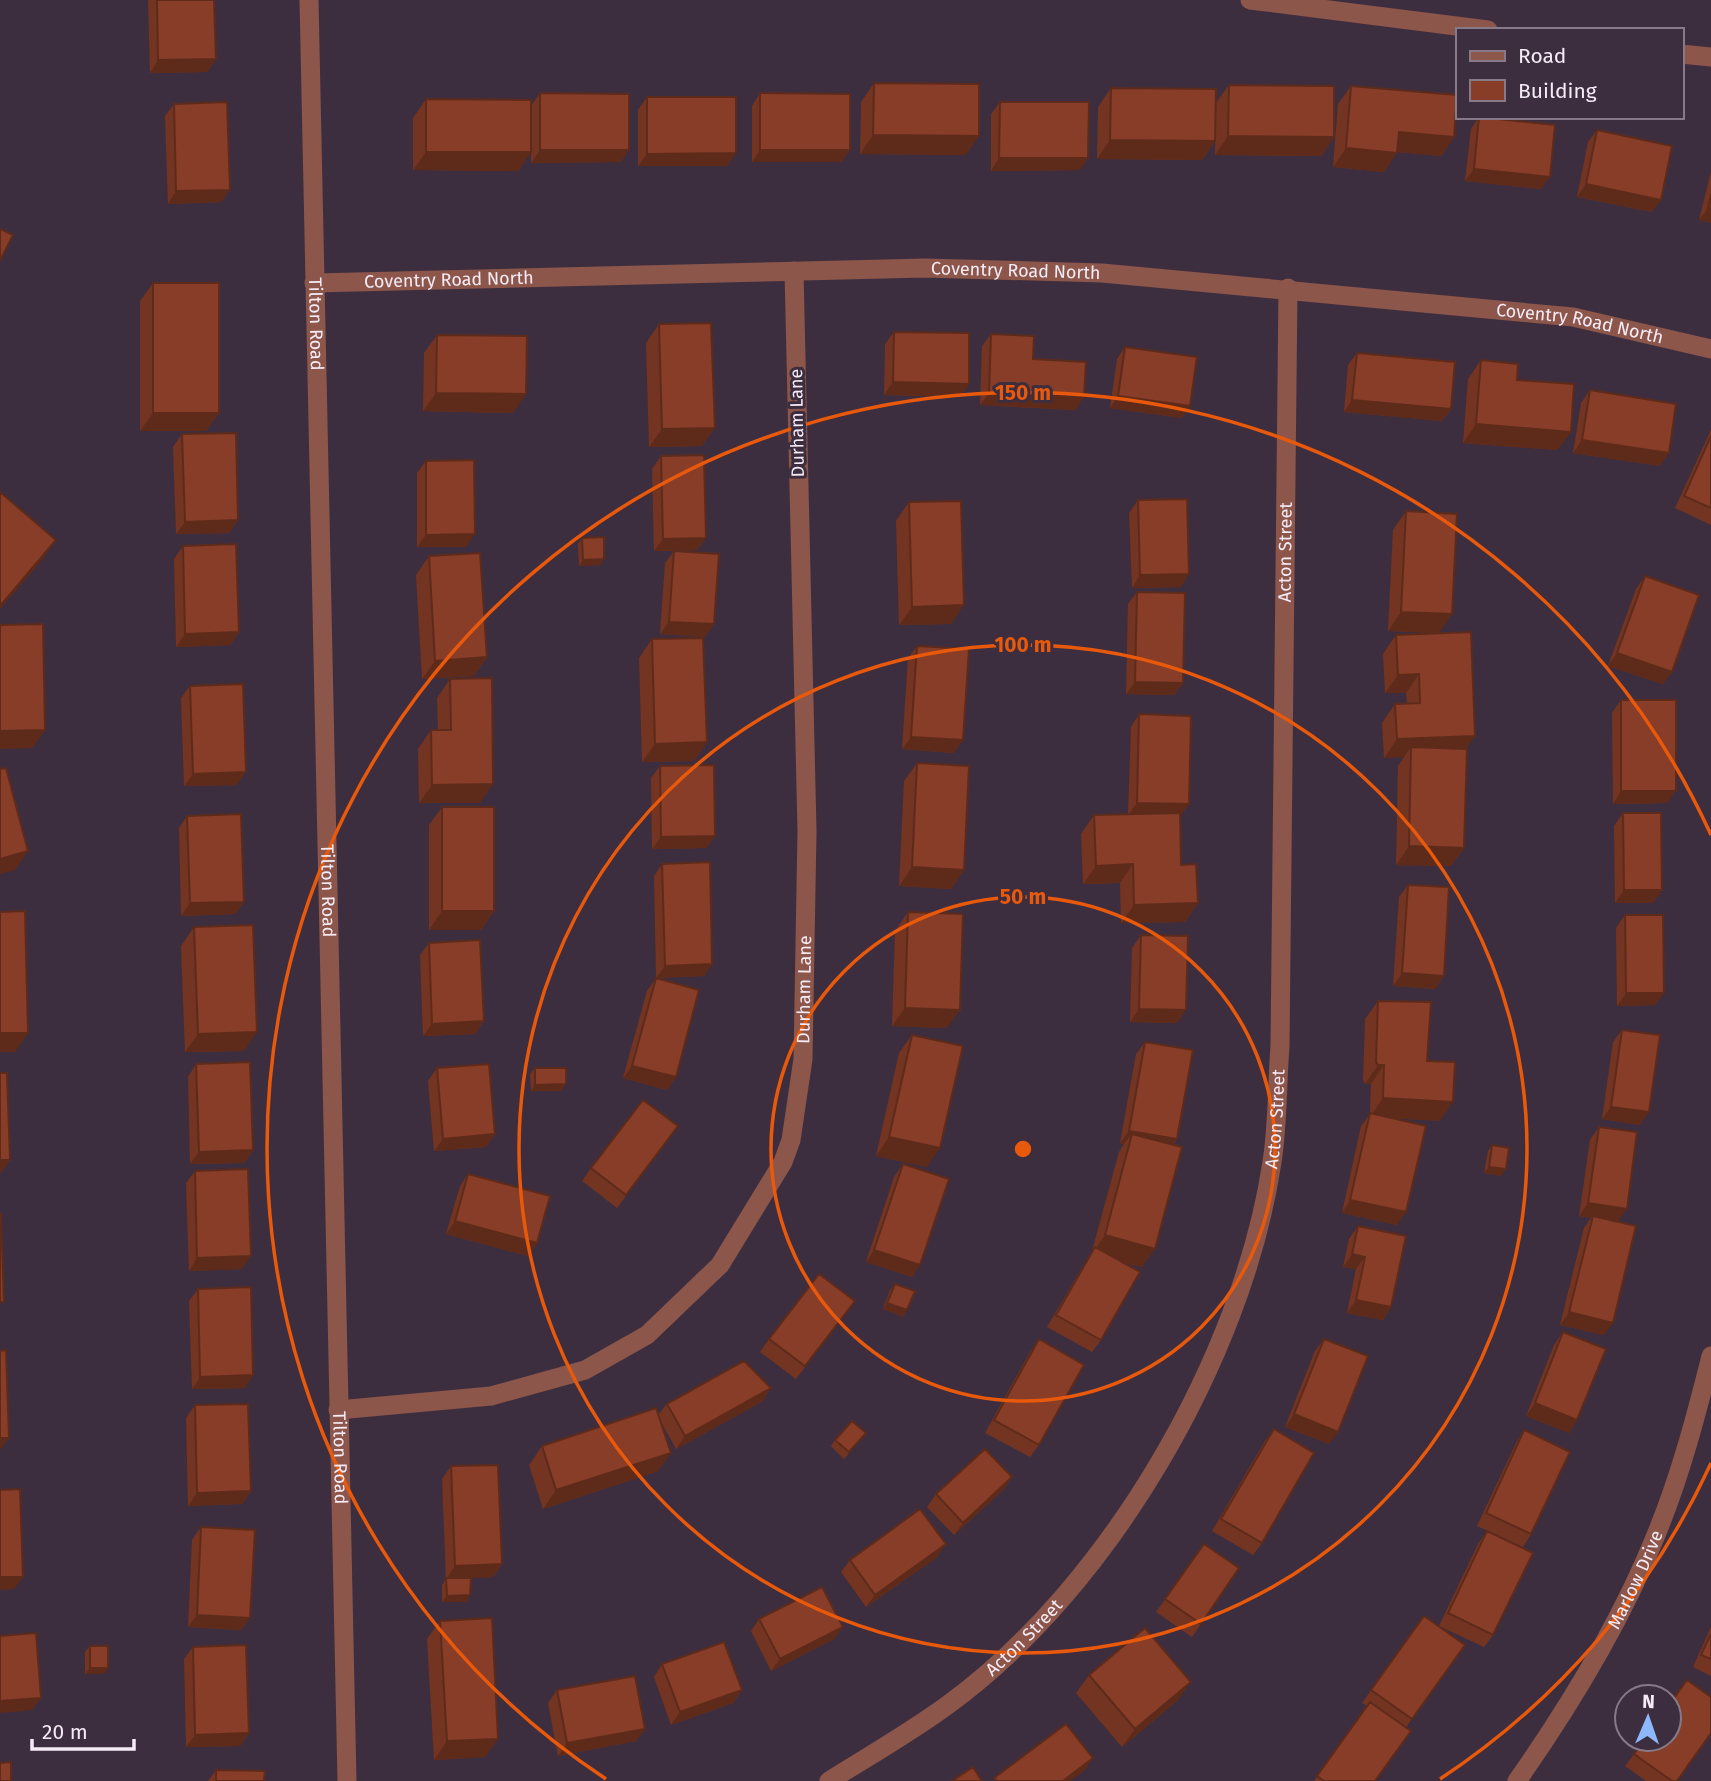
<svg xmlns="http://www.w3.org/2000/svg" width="1711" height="1781" viewBox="0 0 1711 1781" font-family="'Fira Sans',sans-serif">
  <rect width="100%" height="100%" fill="#3d2e3f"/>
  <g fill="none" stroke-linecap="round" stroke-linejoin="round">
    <!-- minor -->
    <g stroke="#8c564a" stroke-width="19">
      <path id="s1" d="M309,0L347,1781"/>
      <path d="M1250,0L1488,30"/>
      <path d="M1681,54L1711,57"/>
      <path id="s2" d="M314,283L925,268L1102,273L1573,317L1711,349"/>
      <path id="s3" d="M338,1410L491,1396L585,1370L647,1335L720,1265L783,1162L791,1140L803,1059L807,831L794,271"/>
      <path id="s4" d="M829,1781C869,1756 911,1732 949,1704C1109,1587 1243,1357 1272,1162C1278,1124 1277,1084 1280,1046L1288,288"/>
      <path id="s5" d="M1517,1781C1571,1704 1621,1622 1656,1535C1680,1477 1696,1416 1711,1356"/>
    </g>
  </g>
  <!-- wall -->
  <path fill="#743422" d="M148,0H214L216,59L207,72L150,73Z
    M874,83L966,155L860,154L861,102Z
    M1229,85L1334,137L1321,156L1215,155L1216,103Z
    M1351,86L1454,137L1441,156L1397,152L1384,172L1333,167L1338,104Z
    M1111,88L1215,141L1202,160L1097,159L1098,107Z
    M540,93L621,162L531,163V106Z
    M760,93L850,150L841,162H752V106Z
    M647,97L727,166H638V110Z
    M426,99L531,152L518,171L413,170V118Z
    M1000,102L1080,170L991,171V114Z
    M174,104L221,202L168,204L165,116Z
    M1479,117L1541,189L1465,181L1471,129Z
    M1597,130L1652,212L1577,197L1588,142Z
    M1711,172V223L1699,220Z
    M153,283L219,413L206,431H140V301Z
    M659,324L702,446L649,447L646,343Z
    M894,332L969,384L960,397L884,395L885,344Z
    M991,334L1033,359L1075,410L980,405L982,346Z
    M437,335L513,413L423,411L424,353Z
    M1125,347L1190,406L1182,418L1110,408L1117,359Z
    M1357,353L1451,409L1442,421L1344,412L1348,365Z
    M1481,360L1517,380L1558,450L1463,443L1468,379Z
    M1590,390L1660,466L1573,453L1581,403Z
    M1711,430V525L1675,508Z
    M182,434L238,520L229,533L176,534L173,447Z
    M661,456L706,538L697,550L674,551L705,637L660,634L665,563L674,551H654L652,469Z
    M426,461L466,547H417V473Z
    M1138,500L1181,587L1132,588L1129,513Z
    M909,502L951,624L899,625L896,521Z
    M1406,511L1439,633L1388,631L1393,530Z
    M582,538L604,559L600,565L579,566L578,544Z
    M183,546L239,632L230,645L176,647L174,559Z
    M429,556L487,657L474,676L422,679L416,575Z
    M1645,576L1663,684L1608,666L1636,589Z
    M1137,592L1183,683L1174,695L1126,694L1128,604Z
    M1396,635L1466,749L1464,848L1451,866L1396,865L1398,766L1404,757L1384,758L1382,723L1395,704H1407L1406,693H1385L1383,654Z
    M652,639L707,742L694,761L642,762L639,658Z
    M917,646L954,753L902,749L908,658Z
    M450,679L480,803H419L418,749L431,730H438L437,698Z
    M190,686L237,785L184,786L181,698Z
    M1621,700L1667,803L1613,804L1612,713Z
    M1139,714L1180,817L1181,865L1198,903L1185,922L1121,923L1120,883L1083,884L1081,834L1094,815L1128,814L1131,727Z
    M917,763L964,870L951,889L899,886L904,781Z
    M660,766L715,836L706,848L652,849L651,778Z
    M442,807L494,911L481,930H429V825Z
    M1623,813L1653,903H1615L1614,826Z
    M187,816L244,902L235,914L181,916L179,828Z
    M662,864L712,964L704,976L656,978L654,876Z
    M1408,885L1435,989L1393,986L1399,897Z
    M908,912L947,1028L892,1026L895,931Z
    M1625,915L1655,1005L1617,1006L1616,928Z
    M194,927L244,1051L185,1052L181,946Z
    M1141,935L1177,1023L1130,1022L1132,948Z
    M429,943L484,1021L475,1034L423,1036L420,955Z
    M656,978L676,1077L667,1090L623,1078L647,991Z
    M1378,1001L1440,1121L1390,1118L1397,1225L1342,1213L1361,1126L1370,1114L1371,1084H1365L1363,1080L1365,1019Z
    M1622,1030L1640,1125L1602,1119L1613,1042Z
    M912,1035L927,1167L876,1156L899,1053Z
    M1145,1042L1177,1139L1173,1145L1142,1267L1121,1262L1101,1340L1092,1352L1047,1327L1092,1251L1119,1152L1124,1144L1120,1143L1136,1054Z
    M196,1064L253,1150L244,1163L190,1164L188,1077Z
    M437,1068L495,1134L486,1147L434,1151L428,1081Z
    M535,1068L561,1091H531L530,1074Z
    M678,1126L617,1208L582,1181L591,1168Z
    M1599,1127L1618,1221L1611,1220L1604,1335L1560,1325L1584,1228L1591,1218L1579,1216L1590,1140Z
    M1492,1145L1501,1176L1484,1173L1488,1151Z
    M903,1164L920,1265L912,1277L866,1262L894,1177Z
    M195,1171L242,1269L189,1271L186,1183Z
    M468,1174L537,1243L528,1256L446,1234L460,1186Z
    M1358,1226L1391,1307L1383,1320L1347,1313L1356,1269L1343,1267L1349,1239Z
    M895,1284L903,1317L883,1309L890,1290Z
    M198,1289L245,1388L192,1389L189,1301Z
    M846,1313L796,1379L760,1352L769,1339Z
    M1563,1332L1577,1420L1569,1433L1526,1416L1554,1345Z
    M1039,1339V1445L1030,1457L985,1433L1030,1352Z
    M1324,1339L1329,1444L1285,1427L1315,1351Z
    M763,1401L676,1449L660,1420L658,1471L543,1509L529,1465L542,1446L658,1415L667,1404Z
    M195,1405L251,1491L242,1504L188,1506L186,1418Z
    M1274,1429L1262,1543L1253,1555L1212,1531L1265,1441Z
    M1524,1430L1531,1534L1523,1547L1477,1526L1516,1443Z
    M861,1439L844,1459L831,1446L835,1440Z
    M451,1466L502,1564L493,1577L459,1578L470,1595L466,1602H442V1585L446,1579L442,1479Z
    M1012,1477L1004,1489L954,1535L927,1507L936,1494Z
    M201,1527L250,1618L241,1630L188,1627L192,1540Z
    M1487,1531L1493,1635L1484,1647L1439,1626L1478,1544Z
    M1204,1544L1239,1568L1192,1637L1156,1612Z
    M937,1557L866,1607L841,1572L850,1560Z
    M1424,1616L1465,1645L1406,1727L1376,1781H1314L1367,1706L1362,1703Z
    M759,1619L834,1639L771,1671L751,1631Z
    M440,1621L485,1757L434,1760L427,1639Z
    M1711,1627V1676L1693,1667Z
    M90,1646L104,1674H85V1652Z
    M193,1647L249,1733L240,1746L186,1747L184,1659Z
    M662,1664L742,1690L733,1703L671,1725L654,1677Z
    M1089,1675L1178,1700L1122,1747L1076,1693Z
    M557,1690L645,1729L636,1741L558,1756L548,1703Z
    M1634,1754L1677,1781H1646L1625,1766Z
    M216,1770L264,1781H208Z"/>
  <!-- shaded-wall -->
  <path fill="#5e2b1b" d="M216,59L207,72L150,73L158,60Z
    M1399,132L1454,137L1441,156L1386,151Z
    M873,135L979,136L966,155L860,154Z
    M1228,136L1334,137L1321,156L1215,155Z
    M1110,140L1215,141L1202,160L1097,159Z
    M1346,148L1397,153L1384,172L1333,167Z
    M540,150H629L621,162L531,163Z
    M760,150H850L841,162H752Z
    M426,152H531L518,171L413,170Z
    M736,153L727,166H638L647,154Z
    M999,158H1088L1080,170L991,171Z
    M1474,169L1550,177L1541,189L1465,181Z
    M1586,184L1661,200L1652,212L1577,197Z
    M230,190L221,202L168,204L176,191Z
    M1708,208H1711V223L1699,220Z
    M893,382L969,384L960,397L884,395Z
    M436,393L526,394L513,413L423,411Z
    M989,393L1084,397L1075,410L980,405Z
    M1118,396L1190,406L1182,418L1110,408Z
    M1352,400L1451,409L1442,421L1344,412Z
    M153,413H219L206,431H140Z
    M1476,424L1571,432L1558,450L1463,443Z
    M715,428L702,446L649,447L662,429Z
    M1582,440L1669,453L1660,466L1573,453Z
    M238,520L229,533L176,534L185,522Z
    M475,534L466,547H417L426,535Z
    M706,538L697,550L654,551L663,539Z
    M56,540L43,559L0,609V606Z
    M604,559L600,565L579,566L583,560Z
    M1189,574L1181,587L1132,588L1140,575Z
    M964,605L951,624L899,625L912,607Z
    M1401,612L1452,614L1439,633L1388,631Z
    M669,622L714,624L705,637L660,634Z
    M239,632L230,645L176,647L185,634Z
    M1617,653L1672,672L1663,684L1608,666Z
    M487,657L474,676L422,679L435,661Z
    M1419,674L1406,693H1385L1398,675Z
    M1135,682L1183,683L1174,695L1126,694Z
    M45,730L32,748L0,749V731Z
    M1475,736L1462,755L1411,747L1404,757L1384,758L1397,739Z
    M911,737L963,740L954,753L902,749Z
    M707,742L694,761L642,762L655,744Z
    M246,772L237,785L184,786L193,774Z
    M493,784L480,803H419L432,785Z
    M1621,791H1676L1667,803L1613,804Z
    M1137,803L1189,804L1180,817L1128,815Z
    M715,836L706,848L652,849L661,837Z
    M1409,846L1464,848L1451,866L1396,865Z
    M28,851L15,870L0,874V859Z
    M1133,864L1120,883L1083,884L1096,866Z
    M912,867L964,870L951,889L899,886Z
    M1624,890H1662L1653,903H1615Z
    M244,902L235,914L181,916L190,903Z
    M1198,903L1185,922L1121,923L1134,905Z
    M442,911H494L481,930H429Z
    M712,964L704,976L656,978L665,966Z
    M1402,973L1444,976L1435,989L1393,986Z
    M1626,993H1664L1655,1005L1617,1006Z
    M905,1008L960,1010L947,1028L892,1026Z
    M1139,1009L1186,1010L1177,1023L1130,1022Z
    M484,1021L475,1034L423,1036L432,1024Z
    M257,1032L244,1051L185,1052L198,1034Z
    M0,1033H28L15,1052H0Z
    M1378,1065H1384L1371,1084H1365Z
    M632,1066L676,1077L667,1090L623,1078Z
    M566,1084L561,1091H531L535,1085Z
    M1383,1098L1453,1102L1440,1121L1370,1117Z
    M1611,1107L1649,1112L1640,1125L1602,1119Z
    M1129,1131L1177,1139L1168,1151L1132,1134L1124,1144L1120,1143Z
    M495,1134L486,1147L434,1151L443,1139Z
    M889,1137L940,1148L927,1167L876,1156Z
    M253,1150L244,1163L190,1164L199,1152Z
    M0,1160H10L1,1173H0Z
    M1489,1167L1506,1169L1501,1176L1484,1173Z
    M1350,1200L1406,1212L1397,1225L1342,1213Z
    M1588,1203L1627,1209L1618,1221L1579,1216Z
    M455,1221L537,1243L528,1256L446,1234Z
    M1105,1235L1155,1249L1142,1267L1092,1254Z
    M874,1250L920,1265L912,1277L866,1262Z
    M1352,1254L1365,1257L1356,1269L1343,1267Z
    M251,1256L242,1269L189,1271L197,1258Z
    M1356,1300L1391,1307L1383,1320L1347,1313Z
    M887,1303L907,1310L903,1317L883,1309Z
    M1569,1312L1613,1323L1604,1335L1560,1325Z
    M253,1375L245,1388L192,1389L200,1377Z
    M771,1388L763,1401L676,1449L685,1436Z
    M1535,1403L1577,1420L1569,1433L1526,1416Z
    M1294,1414L1338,1432L1329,1444L1285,1427Z
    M0,1438H9L0,1450Z
    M671,1453L658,1471L543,1509L556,1490Z
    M1012,1477L1004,1489L954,1535L963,1523Z
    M251,1491L242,1504L188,1506L197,1493Z
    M946,1544L937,1557L866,1607L875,1595Z
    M502,1564L493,1577L446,1579L455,1566Z
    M0,1577H23L14,1589L0,1590Z
    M470,1595L466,1602H442L447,1596Z
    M197,1615L250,1618L241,1630L188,1627Z
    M843,1627L834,1639L771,1671L780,1659Z
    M90,1668H108L104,1674H85Z
    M1191,1682L1178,1700L1122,1747L1135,1729Z
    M742,1690L733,1703L671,1725L680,1712Z
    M41,1698L32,1710L0,1713V1701Z
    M645,1729L636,1741L558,1756L567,1743Z
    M249,1733L240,1746L186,1747L195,1735Z
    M498,1739L485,1757L434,1760L447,1741Z
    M1093,1758L1084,1771L1070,1781H1063Z"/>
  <!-- building -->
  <path fill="#873d27" stroke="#5e2b1b" stroke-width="2" d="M157,0H214L216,59L158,60Z
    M874,83L979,84V136L873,135Z
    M1229,85L1334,86V137L1228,136Z
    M1351,86L1457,95L1454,137L1399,132L1397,153L1346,148Z
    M1111,88L1216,89L1215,141L1110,140Z
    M540,93L629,94V150H540Z
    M760,93L850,94V150H760Z
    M647,97H736V153L647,154Z
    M426,99L531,100V152H426Z
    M227,102L230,190L176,191L174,104Z
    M1000,102H1089L1088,158H999Z
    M1479,117L1555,125L1550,177L1474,169Z
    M1597,130L1672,146L1661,200L1586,184Z
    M1711,194V208H1708Z
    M0,229L13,235L0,261Z
    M153,283H219V413H153Z
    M711,323L715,428L662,429L659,324Z
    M894,332L969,333V384L893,382Z
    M991,334L1034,336L1033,359L1086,362L1084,397L989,393Z
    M437,335L527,336L526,394L436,393Z
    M1125,347L1197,357L1190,406L1118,396Z
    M1357,353L1455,362L1451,409L1352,400Z
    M1481,360L1518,364L1517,380L1574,384L1571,432L1476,424Z
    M1590,390L1676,404L1669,453L1582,440Z
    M236,433L238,520L185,522L182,434Z
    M1711,436V508L1684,496Z
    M704,455L706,538L663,539L661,456Z
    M474,460L475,534L426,535V461Z
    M0,492L56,540L0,606Z
    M1187,499L1189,574L1140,575L1138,500Z
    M961,501L964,605L912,607L909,502Z
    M1406,511L1457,514L1452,614L1401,612Z
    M604,537V559L583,560L582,538Z
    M236,544L239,632L185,634L183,546Z
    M674,551L719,554L714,624L669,622Z
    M480,553L487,657L435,661L429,556Z
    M1645,576L1699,595L1672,672L1617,653Z
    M1137,592L1185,593L1183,683L1135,682Z
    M43,624L45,730L0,731V625Z
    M1471,632L1475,736L1397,739L1395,704L1420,703L1419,674L1398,675L1396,635Z
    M703,638L707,742L655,744L652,639Z
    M917,646L969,649L963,740L911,737Z
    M492,678L493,784L432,785L431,730H451L450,679Z
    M243,684L246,772L193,774L190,686Z
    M1621,700H1676V791H1621Z
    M1139,714L1191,716L1189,804L1137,803Z
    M1411,747L1467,749L1464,848L1409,846Z
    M917,763L969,766L964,870L912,867Z
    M714,765L715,836L661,837L660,766Z
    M6,768L28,851L0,859V769Z
    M442,807H494V911H442Z
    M1180,813L1181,865L1196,864L1198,903L1134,905L1133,864L1096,866L1094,815Z
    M1623,813H1661L1662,890H1624Z
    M241,814L244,902L190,903L187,816Z
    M710,862L712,964L665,966L662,864Z
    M1408,885L1449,887L1444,976L1402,973Z
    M25,911L28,1033H0V912Z
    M908,912L963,914L960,1010L905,1008Z
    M1625,915H1663L1664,993H1626Z
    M253,925L257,1032L198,1034L194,927Z
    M1141,935L1188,936L1186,1010L1139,1009Z
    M480,940L484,1021L432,1024L429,943Z
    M656,978L699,990L676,1077L632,1066Z
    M1378,1001L1431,1002L1427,1061L1455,1062L1453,1102L1383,1098L1384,1065H1378L1376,1062Z
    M1622,1030L1660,1035L1649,1112L1611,1107Z
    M912,1035L963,1046L940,1148L889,1137Z
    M1145,1042L1193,1050L1177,1139L1129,1131Z
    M250,1062L253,1150L199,1152L196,1064Z
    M489,1064L495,1134L443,1139L437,1068Z
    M535,1068H566V1084L535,1085Z
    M0,1073H7L10,1160H0Z
    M643,1100L678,1126L626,1195L591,1168Z
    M1370,1113L1426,1126L1406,1212L1350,1200Z
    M1599,1127L1637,1132L1627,1209L1588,1203Z
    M1132,1134L1182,1147L1155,1249L1105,1235Z
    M1492,1145L1509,1148L1506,1169L1489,1167Z
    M903,1164L949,1179L920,1265L874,1250Z
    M248,1169L251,1256L197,1258L195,1171Z
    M468,1174L550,1196L537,1243L455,1221Z
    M0,1214H1L4,1302H0Z
    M1593,1216L1636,1226L1613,1323L1569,1312Z
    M1358,1226L1406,1236L1391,1307L1356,1300L1365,1257L1352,1254Z
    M1095,1247L1140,1272L1101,1340L1056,1315Z
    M819,1274L855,1301L805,1366L769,1339Z
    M895,1284L915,1291L907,1310L887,1303Z
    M251,1287L253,1375L200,1377L198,1289Z
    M1563,1332L1606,1349L1577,1420L1535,1403Z
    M1039,1339L1084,1365L1039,1445L994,1420Z
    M1324,1339L1368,1356L1338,1432L1294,1414Z
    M6,1350L9,1438H0V1351Z
    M744,1361L771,1388L685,1436L667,1404Z
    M248,1404L251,1491L197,1493L195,1405Z
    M656,1408L671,1453L556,1490L542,1446Z
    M852,1421L866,1433L849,1452L835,1440Z
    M1274,1429L1314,1453L1262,1543L1221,1519Z
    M1524,1430L1570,1452L1531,1534L1486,1513Z
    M985,1449L1012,1477L963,1523L936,1494Z
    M498,1465L502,1564L455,1566L451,1466Z
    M20,1489L23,1577H0V1490Z
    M920,1509L946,1544L875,1595L850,1560Z
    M201,1527L255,1530L250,1618L197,1615Z
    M1487,1531L1533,1553L1493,1635L1448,1613Z
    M1204,1544L1239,1568L1201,1624L1165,1599Z
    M446,1578H471L470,1595L447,1596Z
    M822,1587L843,1627L780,1659L759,1619Z
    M1424,1616L1465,1645L1412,1719L1371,1690Z
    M492,1618L498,1739L447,1741L440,1621Z
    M1145,1628L1191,1682L1135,1729L1089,1675Z
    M36,1633L41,1698L0,1701V1636Z
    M1711,1634V1659L1701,1655Z
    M724,1642L742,1690L680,1712L662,1664Z
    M246,1645L249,1733L195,1735L193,1647Z
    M90,1646H108V1668H90Z
    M635,1676L645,1729L567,1743L557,1690Z
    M1687,1680L1711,1697V1733L1677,1781H1672L1634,1754L1645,1739H1669V1705Z
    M1370,1702L1411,1731L1375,1781H1324L1317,1776Z
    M1066,1724L1093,1758L1063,1781H997L994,1778Z
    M11,1762V1781H0V1763Z
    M973,1767L982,1781H952Z
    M216,1770L265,1771L264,1781H216Z"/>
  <!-- distance rings -->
  <g fill="none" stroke="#e8590c" stroke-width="3.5">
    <circle cx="1023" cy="1149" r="252"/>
    <circle cx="1023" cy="1149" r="504"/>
    <path d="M1711 1463A756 756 0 0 1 1440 1779M606 1779A756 756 0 1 1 1711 835"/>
  </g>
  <g text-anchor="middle" stroke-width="6" stroke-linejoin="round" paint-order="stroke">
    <!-- street labels -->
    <g font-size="18" fill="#f5ebf6" stroke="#3d2e3f">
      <text dy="6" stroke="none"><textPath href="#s2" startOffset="702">Coventry Road North</textPath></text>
      <text dy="6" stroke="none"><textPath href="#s2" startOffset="135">Coventry Road North</textPath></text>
      <text dy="6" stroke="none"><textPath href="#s2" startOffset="1269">Coventry Road North</textPath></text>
      <text dy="6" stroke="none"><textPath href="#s1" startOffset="324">Tilton Road</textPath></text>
      <text transform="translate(797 423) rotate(-91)" y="6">Durham Lane</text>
      <text dy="6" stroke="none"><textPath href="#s4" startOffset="1398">Acton Street</textPath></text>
      <text dy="6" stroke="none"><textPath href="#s1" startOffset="891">Tilton Road</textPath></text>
      <text dy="6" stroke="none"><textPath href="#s3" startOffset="719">Durham Lane</textPath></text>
      <text dy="6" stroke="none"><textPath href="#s4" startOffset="831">Acton Street</textPath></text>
      <text dy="6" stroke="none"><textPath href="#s1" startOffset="1458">Tilton Road</textPath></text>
      <text dy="6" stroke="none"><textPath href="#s5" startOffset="234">Marlow Drive</textPath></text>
      <text dy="6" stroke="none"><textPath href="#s4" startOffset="243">Acton Street</textPath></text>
    </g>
  </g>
  <circle cx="1023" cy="1149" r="10" fill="#e8590c" stroke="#3d2e3f" stroke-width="3.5"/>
  <g font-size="21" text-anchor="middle" font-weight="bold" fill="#e8590c" stroke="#3d2e3f" stroke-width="6" stroke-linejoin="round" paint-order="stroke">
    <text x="1023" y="400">150 m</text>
    <text x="1023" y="652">100 m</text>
    <text x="1023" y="904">50 m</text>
  </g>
  <!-- legend -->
  <rect x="1456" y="28" width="228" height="91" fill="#3d2e3f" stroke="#877a88" stroke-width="2"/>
  <rect x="1470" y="51" width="35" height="10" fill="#8c564a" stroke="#877a88" stroke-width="2"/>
  <text x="1518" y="63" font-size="21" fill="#f5ebf6">Road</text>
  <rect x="1470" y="80" width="35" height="21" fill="#873d27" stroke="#877a88" stroke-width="2"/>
  <text x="1518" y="98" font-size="21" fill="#f5ebf6">Building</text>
  <!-- north arrow -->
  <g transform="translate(1648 1718) rotate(2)"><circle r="33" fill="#3d2e3f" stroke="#877a88" stroke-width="2"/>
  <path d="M0-5L12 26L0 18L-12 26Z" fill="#8eb8fd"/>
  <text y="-10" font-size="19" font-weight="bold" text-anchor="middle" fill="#f5ebf6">N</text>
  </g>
  <!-- scale -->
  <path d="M32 1739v10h102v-10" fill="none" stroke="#f5ebf6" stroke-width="3.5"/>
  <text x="42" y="1739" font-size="21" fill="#f5ebf6" stroke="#3d2e3f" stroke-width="5" paint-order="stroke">20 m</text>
</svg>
